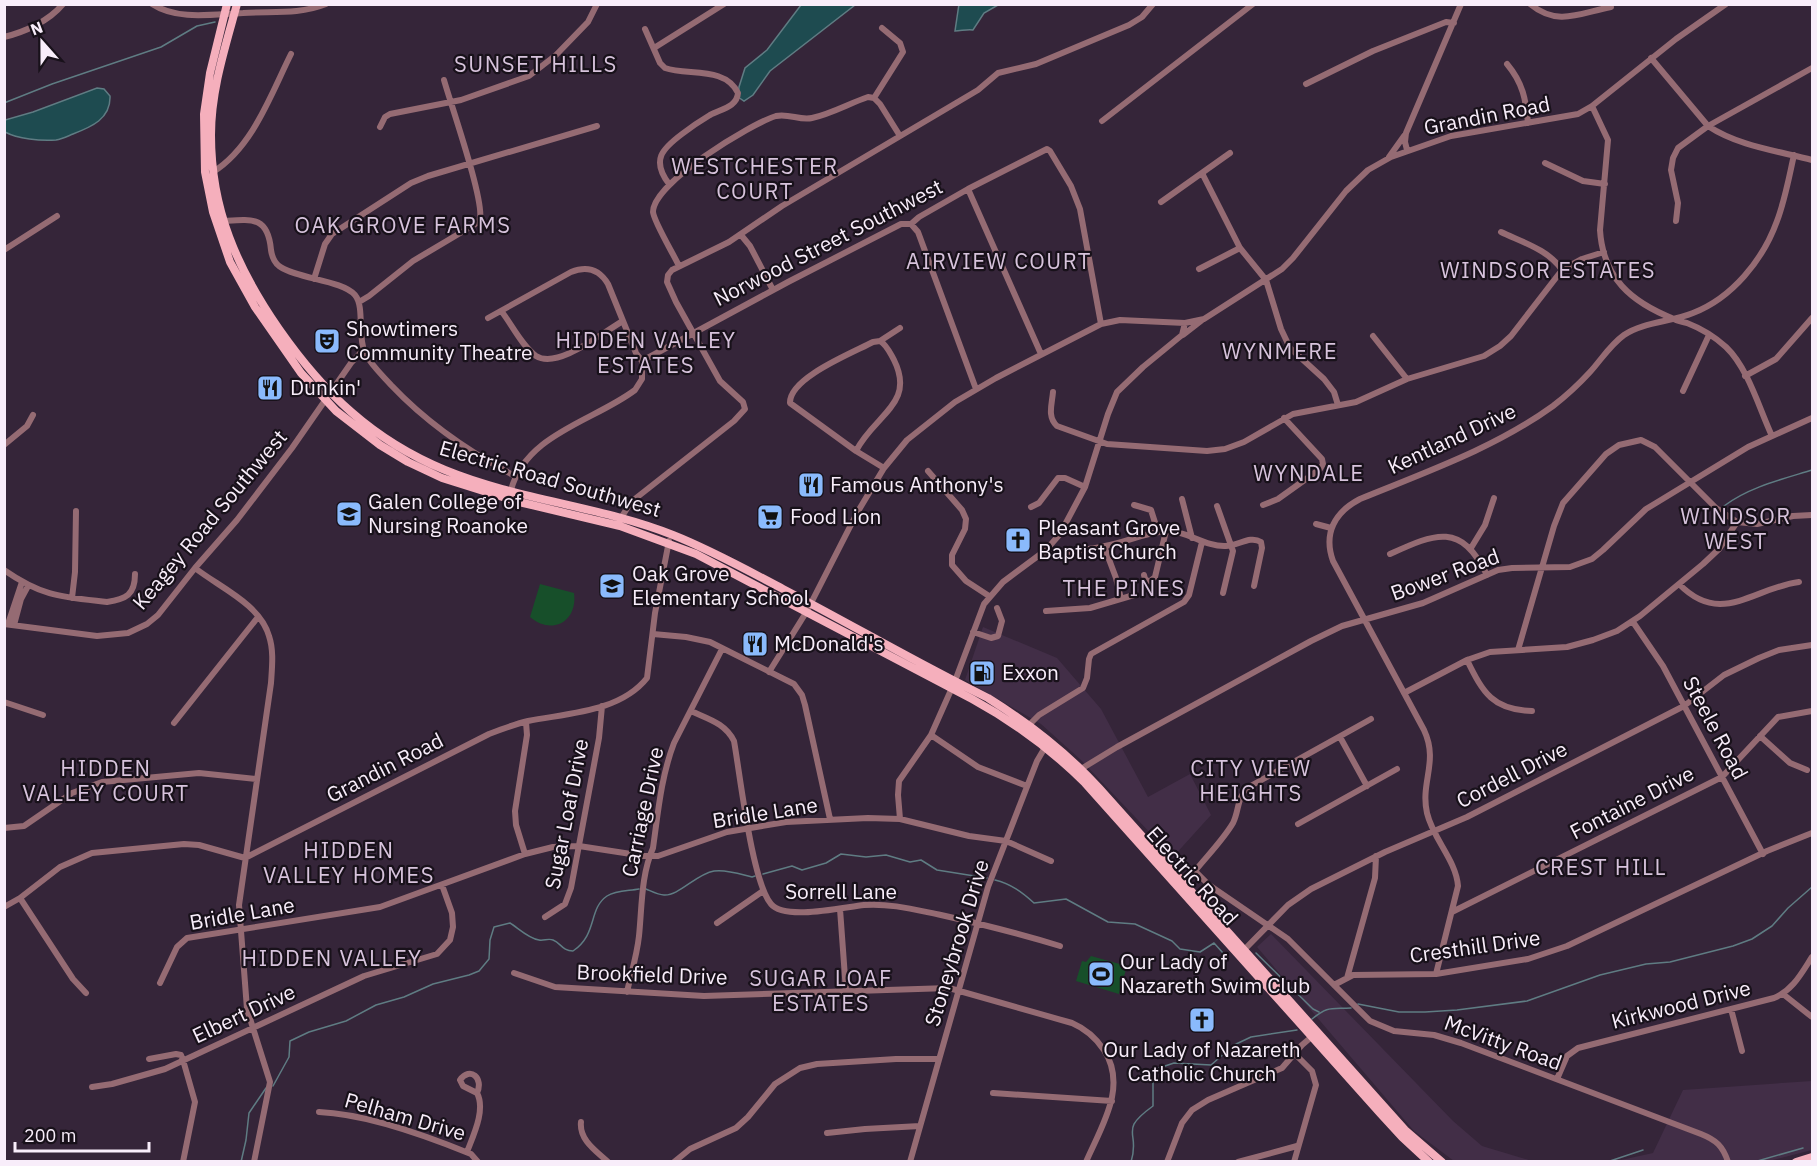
<svg xmlns="http://www.w3.org/2000/svg" width="1817" height="1166" viewBox="0 0 1817 1166" font-family="'IBM Plex Sans',sans-serif">
  <rect width="100%" height="100%" fill="#352539"/>
  <!-- built -->
  <path fill="#422e47" d="M983,627L1057,658L1101,709L1148,797L1190,774L1211,815L1173,857L1081,760L1041,724L965,680Z
    M1271,934L1453,1121L1482,1146L1532,1161H1454L1414,1131L1257,947Z
    M1812,1081V1150L1769,1161L1612,1162L1653,1153L1683,1090Z"/>
  <!-- green -->
  <path fill="#174f2a" d="M540,584L574,593C578,621 552,636 530,617Z
    M1091,956L1127,966L1119,994L1076,981L1082,961L1086,962Z"/>
  <!-- water -->
  <path fill="#1e4b50" stroke="#5f7c83" stroke-width="1.5" d="M959,4H998V5L984,13L973,30C967,29 961,31 955,31Z
    M801,5H855L770,71L753,95L744,101L738,97L739,87L745,68L767,50Z
    M97,88L104,89L110,96C111,119 91,127 73,134C68,136 62,139 56,140C40,141 18,139 5,132V120L33,112Z
    M1092,967L1108,972L1106,980L1089,975Z"/>
  <g fill="none" stroke-linecap="round" stroke-linejoin="round">
    <!-- stream -->
    <path stroke="#5f7c83" stroke-width="1.5" d="M4,103L52,84L161,47L197,26L215,22
      M1724,506C1749,487 1783,479 1812,470
      M763,874L792,866L802,870L826,863L841,854L866,857L886,855L910,862L921,860L937,870L987,878
      M995,880C1011,884 1022,892 1034,903L1066,899L1108,922L1135,924L1172,941L1180,949L1200,952L1214,943L1223,953
      M646,889C651,891 658,895 664,895C679,896 696,874 714,871C726,869 740,874 752,877L755,876
      M1256,953L1313,1009L1319,1012
      M1358,1004L1399,1012H1425L1457,1010L1527,1001L1600,975L1646,964L1670,962L1733,946L1752,939L1772,926L1788,908L1812,887
      M1312,1019C1328,1006 1330,1009 1351,1008
      M273,1086L289,1057L290,1041L309,1032L346,1021L376,1005L404,997L433,984L469,975L479,971L489,959L490,940L494,927L510,923C518,928 529,939 539,940C544,941 548,938 553,940C561,943 562,951 573,951C598,934 588,909 607,896C616,890 629,891 639,889
      M241,1162L246,1140L249,1113L266,1088
      M1131,1162C1141,1131 1117,1132 1153,1106V1070L1174,1063L1211,1065L1234,1045L1251,1037L1297,1030
      M1607,1162L1643,1150
      M1754,1162L1803,1148"/>
    <!-- minor -->
    <path stroke="#956b73" stroke-width="6" d="M152,4C178,21 214,14 243,13C272,11 298,15 326,4
      M1530,4C1558,27 1580,13 1611,7
      M645,29L660,63L665,68C688,76 725,66 738,93C737,107 721,109 710,115C700,121 691,127 682,134C662,149 651,160 669,184
      M4,37C25,32 49,21 63,4
      M654,48L724,4
      M1651,58L1708,126C1738,146 1778,151 1812,160
      M1507,64C1523,83 1526,100 1528,123
      M1306,84L1373,51L1446,22L1454,23
      M874,98L880,104L900,136
      M1592,106L1608,140L1600,230C1603,278 1631,302 1674,319C1678,321 1682,322 1687,323C1700,328 1715,337 1726,347C1748,368 1759,408 1772,436
      M1102,121L1253,4
      M380,127L385,117L390,114L461,100L529,76L556,55L588,22L597,4
      M1407,150L1405,142L1406,133L1461,4
      M1389,157L1404,136
      M1545,163L1583,181L1605,184
      M213,172C253,147 271,94 291,54
      M1202,173L1240,248L1266,280L1281,329L1290,348L1324,379L1334,392L1338,405
      M968,189L1041,354
      M1161,202L1230,153
      M223,221C252,219 268,216 271,250C272,257 274,262 279,266C297,279 342,280 355,295C365,307 357,336 365,353C371,365 382,375 391,385C426,422 469,452 515,476
      M1676,221L1678,203L1671,170L1673,158L1678,148L1708,126L1812,68
      M911,224L918,232L976,389
      M1501,232C1522,242 1549,250 1562,270
      M741,235L750,246L773,290
      M4,250L57,216
      M679,266C674,255 654,222 653,212C653,183 750,124 776,116C789,113 800,121 812,118C831,114 850,103 868,97L874,98L903,52L900,43L882,28
      M1199,269L1240,248
      M314,279L325,244L332,234L411,183L428,176L597,126
      M359,302L369,296L413,261L477,223L480,219C484,199 451,105 444,80
      M502,312C512,325 522,346 536,356C558,370 603,332 623,321
      M488,318L571,272C586,266 599,269 608,284L636,353L642,361
      M1183,335L1201,321
      M1373,336L1407,379
      M642,361L788,282L901,224H911L919,217L968,189L1047,149L1050,151L1071,186L1080,209L1101,324
      M1745,376L1776,359L1812,318
      M1683,391L1709,335
      M1053,392C1052,404 1047,417 1057,426L1107,444L1207,451L1225,449L1244,442L1293,414L1356,402L1407,379L1484,356L1500,346L1511,336L1562,270L1582,259L1604,252
      M4,445L27,426L33,415
      M856,451C874,415 916,404 894,360C890,353 887,345 880,341
      M884,468L856,451L790,403C789,378 852,353 873,342L880,341L900,328
      M928,471L962,510L966,519L965,529L952,555V565L966,581L989,596
      M514,494L511,490C526,434 594,421 635,390L642,379V361
      M1182,499L1192,538
      M1134,505L1151,510L1158,532
      M1263,505L1278,499L1320,469L1323,464L1322,459L1284,418
      M1217,506L1233,551L1223,593
      M1031,507L1039,503L1058,478H1065L1085,487
      M621,518L631,502L734,421L745,409L743,402L720,381L676,302L667,282L668,275L672,270L729,242L782,206L978,90L998,73L1036,64L1129,25L1142,17L1153,4
      M1316,524L1331,528
      M1104,546L1116,578L1121,599
      M1471,548L1485,525L1494,498
      M1041,554C1062,552 1084,551 1105,546C1127,542 1146,532 1168,531C1188,531 1205,547 1226,546C1238,546 1250,535 1261,542L1262,548L1254,586
      M1390,554C1436,533 1461,522 1487,575
      M195,568C219,587 260,604 269,636C274,651 272,667 271,683L239,905L247,1009L270,1082L254,1162
      M4,570C43,597 62,597 107,602C126,599 135,595 135,574
      M1144,575L1145,579L1149,582L1155,577L1166,531
      M1679,584C1721,627 1753,588 1799,582
      M72,598L75,572L76,511
      M1046,611L1090,608L1134,595
      M1633,622L1663,666L1763,854
      M4,624L97,636L128,633L147,624L158,615L195,568L237,520L292,448L351,363L364,349
      M8,624L22,582
      M14,625L21,599L28,586
      M973,632L991,638L998,636L1002,621L997,608
      M653,634L686,637L710,642L794,684L802,695L805,705L830,819
      M1518,650L1554,526L1563,503L1606,454L1619,445L1641,440L1655,447L1716,508L1737,522L1757,524L1793,516L1812,515
      M1467,660C1483,693 1493,710 1532,711
      M769,672L807,611L857,513L884,468L907,440L955,402L996,378L1101,324L1120,320L1185,323L1204,319L1282,269L1293,258L1346,191L1368,170L1391,157L1451,136L1578,114L1592,106L1676,39L1726,4
      M1404,693L1467,660L1490,652L1567,647L1593,640L1617,631L1640,616L1703,564L1719,549L1737,522
      M4,702L43,715
      M691,711C708,719 725,723 734,741C740,774 752,882 771,904C785,921 844,907 864,905C890,903 916,910 941,915C981,924 1021,934 1060,946
      M1371,719L1247,788C1237,798 1239,811 1233,823C1223,840 1207,856 1195,871L1209,885L1288,939L1370,1021L1394,1031L1434,1035L1461,1043L1701,1134C1716,1140 1723,1146 1728,1162
      M174,723L258,617
      M1030,724L1039,715L1083,688L1087,678L1089,659L1091,654L1184,602L1189,595L1202,542
      M931,735L978,767L1027,786
      M1760,736L1790,763L1807,770
      M1340,737L1367,786
      M1081,769L1117,747L1311,641L1342,626L1423,603L1498,570L1512,568L1570,567L1592,559L1603,550L1646,509L1656,503L1748,447L1812,418
      M900,819L898,795L899,781L931,735L955,681L984,604L1003,582L1046,550L1060,534L1085,487L1108,414L1117,392L1143,367L1182,335L1185,323
      M1298,824L1397,769
      M4,828L24,826L72,793L102,782L199,773L257,779
      M525,854L516,825L515,811L527,735L526,722
      M20,898L73,979L86,993
      M4,907L20,898L60,867L92,853L184,844L199,845L245,858L489,734C502,729 515,724 528,721C568,713 620,712 647,678L655,613L669,541
      M840,909L846,991
      M1452,912L1722,777L1778,717L1812,711
      M545,917L565,904L571,888L599,738L602,706
      M717,923L763,891
      M1243,951L1288,905L1311,889L1385,852L1467,817L1645,726L1684,706L1724,675L1759,658L1779,650L1812,645
      M514,973L555,987L704,996L949,988L1072,1023C1086,1029 1096,1038 1104,1050C1128,1087 1101,1127 1086,1162
      M1436,974L1458,886C1456,860 1433,839 1427,813C1420,782 1439,762 1424,730L1333,561C1323,533 1335,512 1360,499C1426,472 1495,448 1553,406C1566,396 1579,384 1590,372C1601,360 1610,345 1624,335C1643,322 1671,322 1693,313C1732,298 1763,260 1777,221C1785,200 1789,177 1794,155
      M1347,978L1375,878L1376,856
      M160,983L177,947L187,938L380,907L525,854L553,847L579,846L644,856H658L727,832L786,822L868,818L900,819L969,836L1006,841L1051,861
      M1334,985L1353,975L1436,974L1528,959L1567,946L1767,851L1812,833
      M627,992C631,974 637,955 639,936C642,907 641,875 653,848C658,813 661,777 674,743L722,649
      M1783,994L1812,1017
      M1731,1009L1742,1051
      M149,1059L176,1054L181,1055L183,1060L195,1102L183,1162
      M1557,1079L1567,1056L1578,1048L1774,998C1793,990 1801,974 1812,957
      M92,1087L112,1084L165,1069L364,976L437,954L450,940L453,927L452,913L442,885
      M993,1093L1112,1101
      M319,1112C366,1114 427,1136 471,1154L478,1162
      M581,1122C579,1140 596,1151 608,1162
      M827,1133L865,1129L920,1126
      M467,1152C473,1136 486,1110 477,1093C484,1078 470,1066 460,1080L463,1086L477,1093
      M674,1162L690,1149L736,1128L748,1117L775,1084L800,1068L817,1064L896,1059H939
      M910,1162L988,887L1037,761L1047,744
      M1167,1162L1182,1123L1192,1110L1208,1100L1282,1068L1302,1045L1315,1034
      M1238,1162L1297,1146
      M1294,1162L1316,1085L1312,1071L1295,1054"/>
    <!-- major -->
    <path stroke="#f5afbc" stroke-width="8" d="M227,4L210,73L204,114L205,172L213,212L230,262L255,307L301,373L336,411L380,445L408,462L442,478L519,502L620,526L696,554L972,699C1014,722 1051,749 1085,783L1380,1113L1402,1137L1429,1162
      M237,4C225,48 211,90 211,135C211,210 237,268 279,329C323,392 372,440 445,470C518,500 600,506 673,535C711,550 747,570 783,589C852,625 919,664 988,698C1031,725 1065,751 1099,788L1405,1130L1442,1162
      M1796,1162L1812,1157"/>
  </g>
  <!-- icons -->
  <defs>
    <symbol id="theatre-square" viewBox="-11 -11 22 22"><rect x="-9" y="-9" width="18" height="18" rx="4" fill="#8abafc" stroke="#18111a"/><path d="M-5-5.5Q0-4 5-5.5V0Q5 5 0 6Q-5 5-5 0ZM-3.3-2.5H-1v1.5H-3.3ZM1-2.5H3.3v1.5H1ZM-2.8 1Q0 5.5 2.8 1Z" fill="#111"/></symbol>
    <symbol id="restaurant-square" viewBox="-11 -11 22 22"><rect x="-9" y="-9" width="18" height="18" rx="4" fill="#8abafc" stroke="#18111a"/><path d="M-5-6h1v4h1v-4h1v4h1v-4h1v5L-1.5 .5V6h-2V.5L-5-1ZM5-6V6H3V1.5H1.5Q1.5-4 5-6Z" fill="#111"/></symbol>
    <symbol id="university-square" viewBox="-11 -11 22 22"><rect x="-9" y="-9" width="18" height="18" rx="4" fill="#8abafc" stroke="#18111a"/><path d="M0-5L7-2L0 1L-7-2ZM-4 1L0 2.5L4 1V4Q0 6-4 4Z" fill="#111"/></symbol>
    <symbol id="supermarket-square" viewBox="-11 -11 22 22"><rect x="-9" y="-9" width="18" height="18" rx="4" fill="#8abafc" stroke="#18111a"/><path d="M-6-5.5h2.5l.6 2H6L4.5 2H-2.5L-4.4-4H-6ZM-1.5 3.2a1.3 1.3 0 1 0 .1 0ZM3 3.2a1.3 1.3 0 1 0 .1 0Z" fill="#111"/></symbol>
    <symbol id="church-square" viewBox="-11 -11 22 22"><rect x="-9" y="-9" width="18" height="18" rx="4" fill="#8abafc" stroke="#18111a"/><path d="M-1.2-6h2.4v3.5h3.3v2.4h-3.3V6h-2.4V-.1h-3.3v-2.4h3.3Z" fill="#111"/></symbol>
    <symbol id="school-square" viewBox="-11 -11 22 22"><rect x="-9" y="-9" width="18" height="18" rx="4" fill="#8abafc" stroke="#18111a"/><path d="M0-5L7-2L0 1L-7-2ZM-4 1L0 2.5L4 1V4Q0 6-4 4Z" fill="#111"/></symbol>
    <symbol id="fuel-square" viewBox="-11 -11 22 22"><rect x="-9" y="-9" width="18" height="18" rx="4" fill="#8abafc" stroke="#18111a"/><path d="M-5.5-6h7V0h2V4h1.3V-2.5L3-4.5l.8-.8L6-3V5H2.5V1h-1V6h-7ZM-4.2-4.7v3.2H.2V-4.7Z" fill="#111"/></symbol>
    <symbol id="stadium-square" viewBox="-11 -11 22 22"><rect x="-9" y="-9" width="18" height="18" rx="4" fill="#8abafc" stroke="#18111a"/><path d="M0-5a6.5 5 0 1 0 0 10a6.5 5 0 1 0 0-10ZM-3.5-1.8h7v3.6h-7Z" fill="#111"/></symbol>
  </defs>
  <g fill-rule="evenodd">
    <use href="#theatre-square" x="312" y="326" width="30" height="30"/>
    <use href="#restaurant-square" x="255" y="373" width="30" height="30"/>
    <use href="#restaurant-square" x="796" y="470" width="30" height="30"/>
    <use href="#university-square" x="334" y="499" width="30" height="30"/>
    <use href="#supermarket-square" x="755" y="502" width="30" height="30"/>
    <use href="#church-square" x="1003" y="525" width="30" height="30"/>
    <use href="#school-square" x="597" y="571" width="30" height="30"/>
    <use href="#restaurant-square" x="740" y="629" width="30" height="30"/>
    <use href="#fuel-square" x="967" y="658" width="30" height="30"/>
    <use href="#stadium-square" x="1086" y="959" width="30" height="30"/>
    <use href="#church-square" x="1187" y="1005" width="30" height="30"/>
  </g>
  <g text-anchor="middle" stroke-width="4.5" stroke-linejoin="round" paint-order="stroke">
    <!-- street labels -->
    <g font-size="21" fill="#f8edfa" stroke="#18111a">
      <text transform="translate(1487 116) rotate(-11)" y="7">Grandin Road</text>
      <text transform="translate(828 243) rotate(-27)" y="7">Norwood Street Southwest</text>
      <text transform="translate(1452 439) rotate(-25)" y="7">Kentland Drive</text>
      <text transform="translate(550 479) rotate(16)" y="7">Electric Road Southwest</text>
      <text transform="translate(210 520) rotate(-50)" y="7">Keagey Road Southwest</text>
      <text transform="translate(1445 575) rotate(-20)" y="7">Bower Road</text>
      <text transform="translate(1715 728) rotate(62)" y="7">Steele Road</text>
      <text transform="translate(385 768) rotate(-27)" y="7">Grandin Road</text>
      <text transform="translate(1512 775) rotate(-27)" y="7">Cordell Drive</text>
      <text transform="translate(1632 803) rotate(-27)" y="7">Fontaine Drive</text>
      <text transform="translate(643 812) rotate(-78)" y="7">Carriage Drive</text>
      <text transform="translate(765 813) rotate(-9)" y="7">Bridle Lane</text>
      <text transform="translate(567 814) rotate(-79)" y="7">Sugar Loaf Drive</text>
      <text transform="translate(1192 876) rotate(48)" y="7">Electric Road</text>
      <text x="841" y="899">Sorrell Lane</text>
      <text transform="translate(242 914) rotate(-10)" y="7">Bridle Lane</text>
      <text transform="translate(957 943) rotate(-73)" y="7">Stoneybrook Drive</text>
      <text transform="translate(1475 947) rotate(-8)" y="7">Cresthill Drive</text>
      <text transform="translate(652 975) rotate(2)" y="7">Brookfield Drive</text>
      <text transform="translate(1681 1005) rotate(-14)" y="7">Kirkwood Drive</text>
      <text transform="translate(244 1014) rotate(-25)" y="7">Elbert Drive</text>
      <text transform="translate(1503 1043) rotate(20)" y="7">McVitty Road</text>
      <text transform="translate(405 1117) rotate(16)" y="7">Pelham Drive</text>
    </g>
    <!-- poi labels -->
    <g font-size="21" fill="#f8edfa" stroke="#18111a" text-anchor="start">
      <text x="346" y="336">Showtimers<tspan x="346" dy="24">Community Theatre</tspan></text>
      <text x="290" y="395">Dunkin'</text>
      <text x="830" y="492">Famous Anthony's</text>
      <text x="368" y="509">Galen College of<tspan x="368" dy="24">Nursing Roanoke</tspan></text>
      <text x="790" y="524">Food Lion</text>
      <text x="1038" y="535">Pleasant Grove<tspan x="1038" dy="24">Baptist Church</tspan></text>
      <text x="632" y="581">Oak Grove<tspan x="632" dy="24">Elementary School</tspan></text>
      <text x="774" y="651">McDonald's</text>
      <text x="1002" y="680">Exxon</text>
      <text x="1120" y="969">Our Lady of<tspan x="1120" dy="24">Nazareth Swim Club</tspan></text>
      <text x="1202" y="1057" text-anchor="middle">Our Lady of Nazareth<tspan x="1202" dy="24">Catholic Church</tspan></text>
    </g>
    <!-- neighbourhood labels -->
    <g font-size="22" letter-spacing="1.5" fill="#d7c3dc" stroke="#18111a">
      <text x="536" y="72">SUNSET HILLS</text>
      <text x="755" y="174">WESTCHESTER<tspan x="755" dy="25">COURT</tspan></text>
      <text x="403" y="233">OAK GROVE FARMS</text>
      <text x="999" y="269">AIRVIEW COURT</text>
      <text x="1548" y="278">WINDSOR ESTATES</text>
      <text x="646" y="348">HIDDEN VALLEY<tspan x="646" dy="25">ESTATES</tspan></text>
      <text x="1280" y="359">WYNMERE</text>
      <text x="1309" y="481">WYNDALE</text>
      <text x="1736" y="524">WINDSOR<tspan x="1736" dy="25">WEST</tspan></text>
      <text x="1124" y="596">THE PINES</text>
      <text x="106" y="776">HIDDEN<tspan x="106" dy="25">VALLEY COURT</tspan></text>
      <text x="1251" y="776">CITY VIEW<tspan x="1251" dy="25">HEIGHTS</tspan></text>
      <text x="349" y="858">HIDDEN<tspan x="349" dy="25">VALLEY HOMES</tspan></text>
      <text x="1601" y="875">CREST HILL</text>
      <text x="332" y="966">HIDDEN VALLEY</text>
      <text x="821" y="986">SUGAR LOAF<tspan x="821" dy="25">ESTATES</tspan></text>
    </g>
  </g>
  <!-- border -->
  <rect width="1817" height="1166" fill="none" stroke="#f8edfa" stroke-width="12"/>
  <!-- north arrow -->
  <g transform="translate(42 42) rotate(339)" stroke="#18111a" stroke-width="4.5" paint-order="stroke">
  <path d="M0-4.5L10 22L0 15L-10 22Z" fill="#f8edfa"/>
  <text y="-9" font-size="16" font-weight="bold" text-anchor="middle" fill="#f8edfa">N</text>
  </g>
  <!-- scale -->
  <path d="M15 1142v9h134v-9" fill="none" stroke="#f8edfa" stroke-width="3"/>
  <text x="24" y="1142" font-size="18" fill="#f8edfa" stroke="#18111a" stroke-width="4.5" paint-order="stroke">200 m</text>
</svg>
